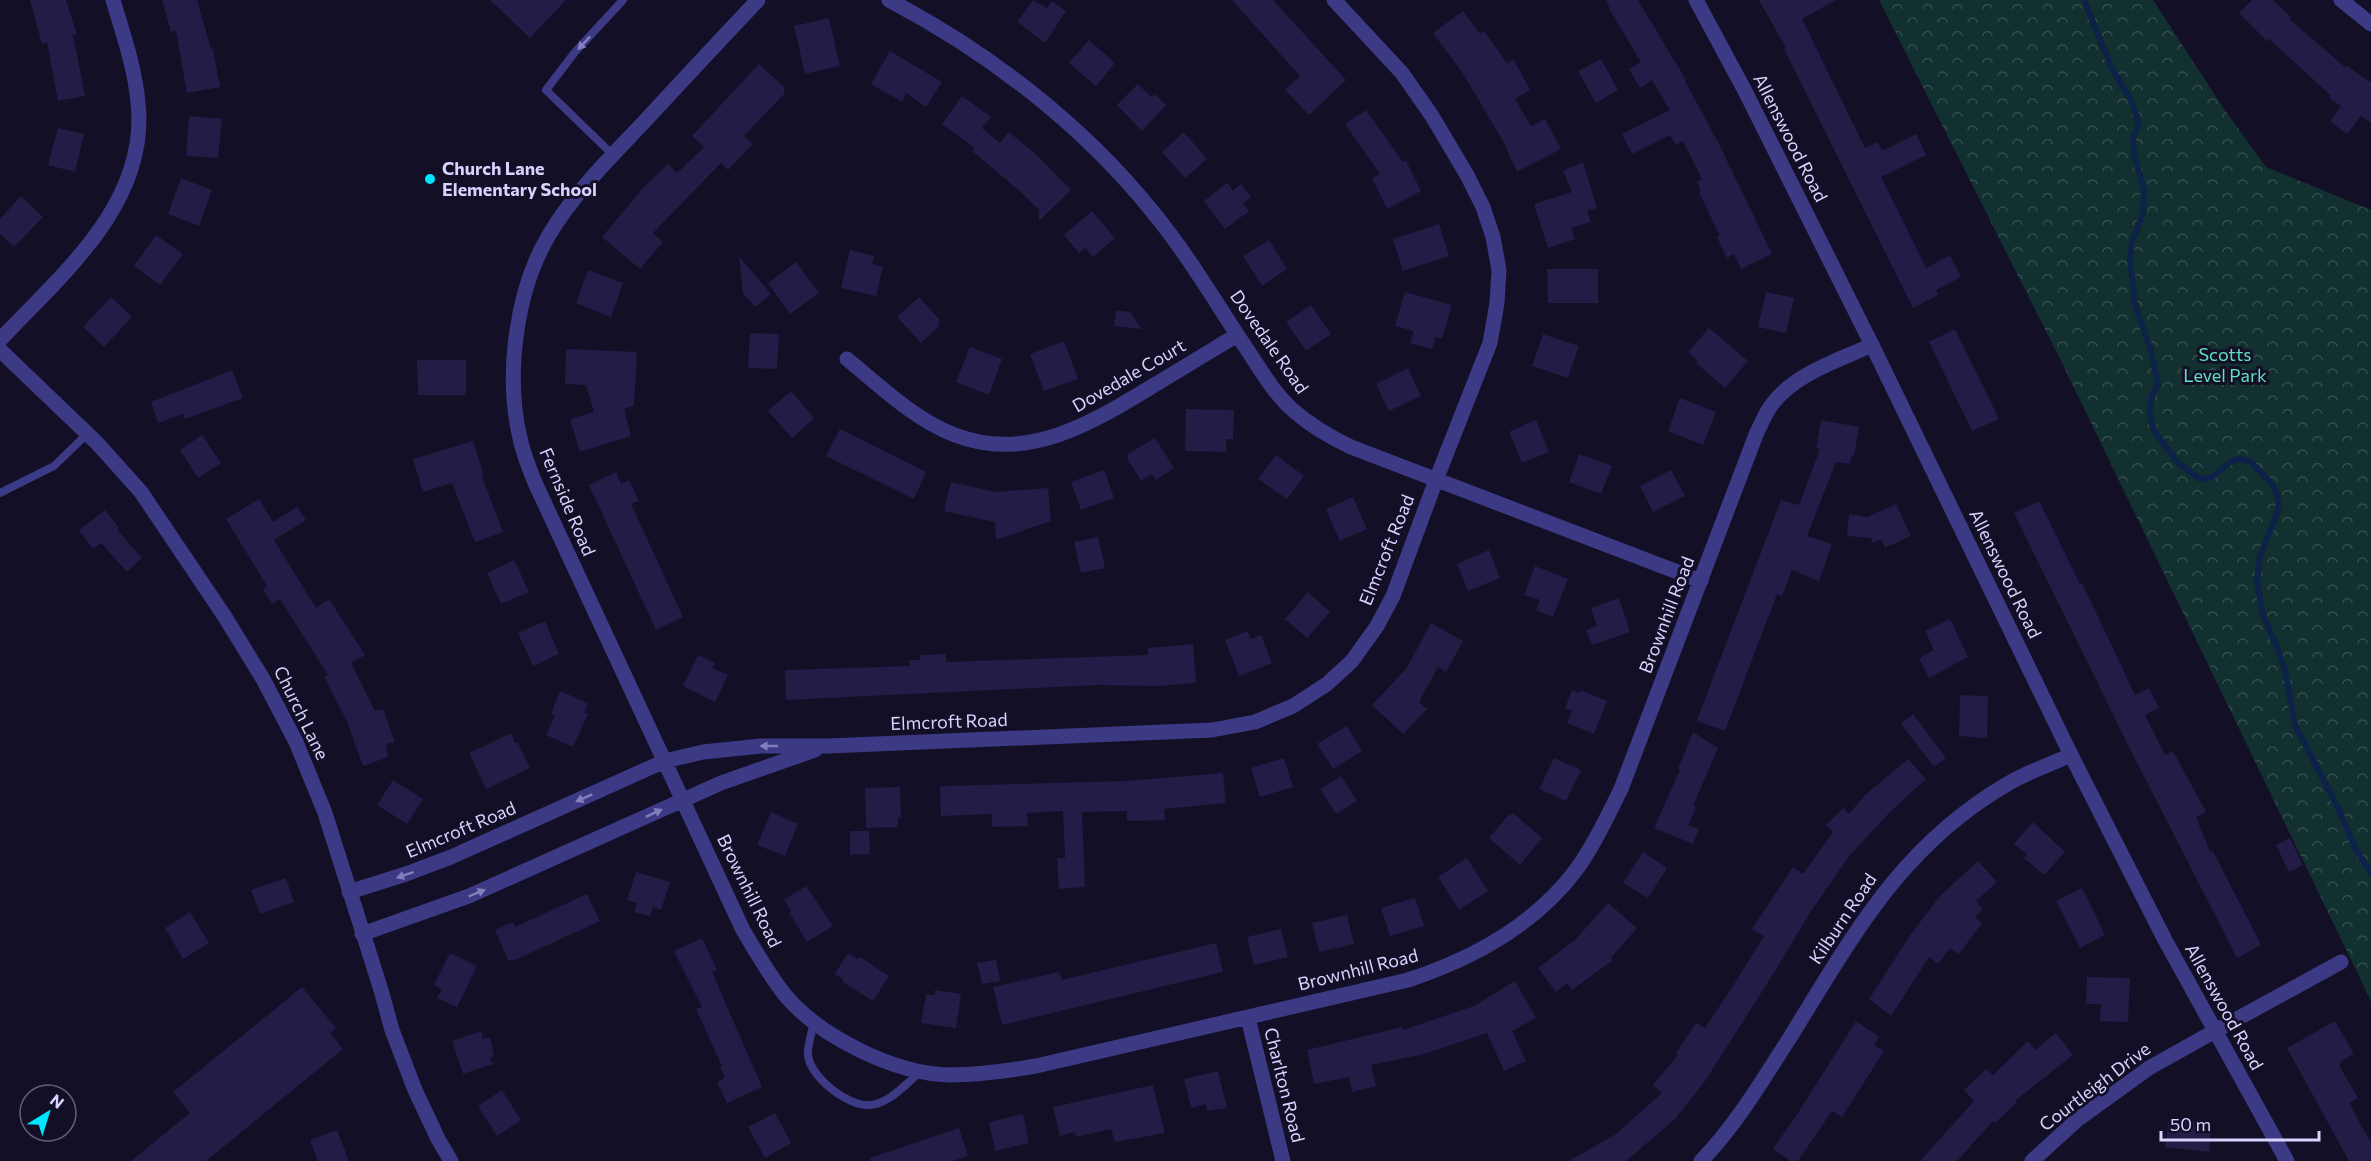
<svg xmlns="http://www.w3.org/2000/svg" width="2371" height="1161" viewBox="0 0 2371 1161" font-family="Commissioner,sans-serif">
  <defs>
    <pattern id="park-crowns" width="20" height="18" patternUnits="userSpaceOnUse" patternTransform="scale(1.5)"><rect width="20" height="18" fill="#12302f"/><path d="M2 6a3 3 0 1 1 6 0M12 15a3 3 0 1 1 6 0" fill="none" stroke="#344d4e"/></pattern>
  </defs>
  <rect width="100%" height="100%" fill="#130f26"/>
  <!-- park -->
  <path fill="url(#park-crowns)" d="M1879,0H2153L2224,109L2266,167L2371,210V1001L2062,363Z"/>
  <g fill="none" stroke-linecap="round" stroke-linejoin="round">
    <!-- stream -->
    <path stroke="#0c2248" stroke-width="6" d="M2084,0L2113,71L2130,98L2137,117L2138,126L2133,138L2134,154L2144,190L2143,214L2132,242L2130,259L2135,305L2151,351L2158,384L2151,398L2150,417L2155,432L2177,462L2200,479L2211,478L2229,463L2237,459L2250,461L2271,483L2277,495L2279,508L2260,556L2257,581L2263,615L2277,647L2285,670L2295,725L2340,812L2355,848L2371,873"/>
  </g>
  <!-- building -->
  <path fill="#241b47" d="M30,0H66L77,34L73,35L85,96L58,101L47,42L42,44Z
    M162,0H197L211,49H213L220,87L187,93L176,31L171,32Z
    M490,0H566L530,38Z
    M1033,0L1047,8L1052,1L1066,11L1045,43L1017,22Z
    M1232,0H1273L1346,80L1309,115L1285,90L1300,76Z
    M1606,0H1638L1686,80L1685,81L1719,144L1772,254L1741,269L1734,254L1727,258L1717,237L1720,236L1699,192L1701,191L1697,182L1702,179L1683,141L1676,145L1670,135L1632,154L1622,134L1670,110L1652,80L1640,88L1629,69L1641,62L1608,7L1610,6Z
    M1759,0H1836L1802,19L1865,148L1878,142L1882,151L1916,134L1926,155L1881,177L1926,268L1950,255L1961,277L1936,290L1938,295L1913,308L1784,49L1786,48Z
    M2252,0H2273L2291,17L2289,19L2345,67L2346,65L2371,83V123L2361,116L2347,134L2332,123L2331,120L2341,106L2329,98L2331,96L2327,92L2269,39L2267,41L2239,13Z
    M1463,11L1480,34L1484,31L1507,63L1514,60L1530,90L1515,99L1531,126L1545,119L1561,149L1517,172L1503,141L1462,72L1433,33Z
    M829,18L840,66L805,74L794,26Z
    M1089,40L1115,63L1096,86L1069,63Z
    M890,51L942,82L926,107L906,93L902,102L871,84Z
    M1601,59L1618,90L1596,103L1578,71Z
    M759,64L784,87V94L744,136L753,144L728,170L721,163L653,233L663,242L640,269L602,237L643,188L668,164L677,173L704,147L692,136Z
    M1138,84L1151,97L1155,94L1166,105L1142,131L1117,105Z
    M962,96L991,117L982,128L1000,143L1009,132L1038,156L1071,190L1039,221V210L1021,192L972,151L975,148L942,124Z
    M1366,110L1403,162L1406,161L1421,191L1387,209L1372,178L1380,174L1345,124Z
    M189,116L222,119L218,158L186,156Z
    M58,128L84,134L75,172L48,165Z
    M1184,132L1207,159L1185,178L1162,152Z
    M1583,162L1597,208L1587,211L1591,222L1571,228L1575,239L1548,248L1534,204L1572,192L1563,171Z
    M181,178L212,190L199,226L168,214Z
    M1227,183L1233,191L1241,184L1251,197L1243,204L1249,211L1225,229L1204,201Z
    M21,196L43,217L14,247L0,234V219Z
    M1092,211L1115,238L1093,257L1085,248L1079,253L1064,235Z
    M1439,224L1449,256L1403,271L1393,239Z
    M156,235L183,254L160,285L134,266Z
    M1269,240L1287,269L1262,286L1243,256Z
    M850,250L874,256L872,264L883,267L876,296L841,288Z
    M739,256L771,294L755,307L743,293Z
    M796,262L819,293L790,314L768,283Z
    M1547,269H1598V303H1548Z
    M588,270L623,283L611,317L576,303Z
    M1405,292L1452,305L1442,339L1436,337L1432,349L1410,343L1414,331L1395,326Z
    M1766,292L1794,298L1786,333L1758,327Z
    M111,297L132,317L104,347L83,327Z
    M919,297L939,319V326L921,343L897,317Z
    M1311,305L1331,334L1306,351L1286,322Z
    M1116,310L1130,312L1142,329L1114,326Z
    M1709,328L1748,361L1725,388L1696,363L1698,361L1688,352Z
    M1955,329L1999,419L1972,431L1929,342Z
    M750,333L779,334L777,369L748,368Z
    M1543,334L1579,346L1568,378L1532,366Z
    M1064,341L1078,379L1044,391L1030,354Z
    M970,347L1002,359L989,395L956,382Z
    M566,349L637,352L634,406L624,409L631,436L580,452L570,419L594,412L586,385L565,384Z
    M417,360H466V395H418Z
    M1408,368L1421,396L1389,411L1376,384Z
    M232,370L243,398L185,419L183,414L158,423L151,402Z
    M791,391L814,418L792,438L768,411Z
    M1680,398L1716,412L1703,445L1668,431Z
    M1186,409L1234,410L1233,439H1226V452L1185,451Z
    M1536,420L1549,452L1522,463L1509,432Z
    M1821,420L1859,427L1854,455H1852L1850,464L1836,462L1807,536L1832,544L1819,581L1792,570L1782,596L1777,594L1725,731L1697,721L1700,712L1781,500L1799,505L1820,449L1816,448Z
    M840,429L926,472L914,499L826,456Z
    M202,435L221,463L198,478L180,450Z
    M1155,438L1174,468L1156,480L1152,474L1141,481L1128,460V454Z
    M473,441L483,473L481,474L503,532L475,542L452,483L423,492L413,459Z
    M1579,454L1612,466L1601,494L1569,482Z
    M1276,455L1304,476L1287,499L1258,479Z
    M1104,470L1114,498L1081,510L1071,482Z
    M1671,470L1685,496L1653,512L1640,486Z
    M616,472L621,484L629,480L639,501L631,504L683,617L656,630L589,485Z
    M951,482L996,492L1048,488L1051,521L996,540L995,522L944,511Z
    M1353,497L1367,529L1340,541L1326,509Z
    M259,499L273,522L297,507L306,520L274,540L316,608L329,599L365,655L351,663L375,711L383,709L395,742L386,744L388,757L363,766L347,721L324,677L328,675L280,599L272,604L263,589L267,586L226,519Z
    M2039,501L2080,584L2082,583L2135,695L2149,688L2159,708L2145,715L2165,755L2173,751L2206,812L2196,817L2210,852L2213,851L2261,945L2237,958L2130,749L2014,513Z
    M1896,504L1911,536L1885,548L1881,539L1873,543L1871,538L1847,536L1849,514L1868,517Z
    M105,510L119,528L117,530L142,558L127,572L101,543L93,549L79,530Z
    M1098,537L1105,568L1081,573L1074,542Z
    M1489,550L1500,578L1468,591L1457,564Z
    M514,560L529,592L501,604L487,573Z
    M1535,566L1568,579L1553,617L1536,610L1540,600L1524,595Z
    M1308,592L1330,612L1307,638L1285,619Z
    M1619,598L1630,632L1592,645L1586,630L1597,626L1591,608Z
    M1950,619L1968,657L1929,678L1919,658L1934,650L1925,631Z
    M545,621L559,654L533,666L518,633Z
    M1431,623L1463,641L1446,672L1438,667L1419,702L1427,709L1403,734L1372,705L1406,669Z
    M1247,631L1251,639L1261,635L1272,663L1239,676L1225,640Z
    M1193,644L1196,683L1160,686L1097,685L786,700L785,670L910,666L909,660H920V655L946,654V662L1148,655V648Z
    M698,655L715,663L712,668L728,675L715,702L683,686Z
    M1572,690L1579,693L1580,690L1607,701L1594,734L1567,723L1572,711L1565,708Z
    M560,691L588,703L584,713L588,714L573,747L546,735L555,716L551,714Z
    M1960,695L1988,696L1987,738L1959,736Z
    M1913,714L1946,758L1934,767L1901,724Z
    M1347,726L1362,751L1333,769L1317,744Z
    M1693,732L1718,748L1693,806L1696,808L1688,825L1699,829L1693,844L1654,828L1680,770L1678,769Z
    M511,733L515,743H518L530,768L486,789L469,753Z
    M1284,758L1293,787L1260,797L1251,768Z
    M1554,758L1581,770L1566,801L1539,789Z
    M1908,759L1926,779L1891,811L1850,855L1809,914L1777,968L1705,1081L1675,1119L1626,1161H1569L1616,1134L1662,1093L1653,1085L1678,1055L1676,1053L1696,1023L1705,1028L1731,989L1764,936L1752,929L1793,867L1803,874L1833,832L1826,825L1843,808L1849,814L1865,795Z
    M1223,773L1226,803L1164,809L1165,820L1127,821V811L1082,812L1085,887L1059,889L1057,858H1065L1063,811L1027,813L1028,826L992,827V814L941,816L940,786L1126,781Z
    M1341,776L1357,801L1336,814L1320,789Z
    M393,780L423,799L407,824L377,805Z
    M900,787L901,817H898V827L866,828L865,788Z
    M771,812L798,824L785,856L757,845Z
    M1513,813L1542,838L1520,865L1489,838L1509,814L1510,816Z
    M2033,822L2065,852L2044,875L2024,858L2027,854L2014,844Z
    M850,831H869L870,854L850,855Z
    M2290,838L2303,865L2289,872L2276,845Z
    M1643,852L1667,868L1648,898L1623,883Z
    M1467,858L1488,891L1459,910L1438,877Z
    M1978,861L1997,882L1976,901L1983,909L1975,917L1982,923L1959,954L1950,948L1938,964L1929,957L1891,1016L1869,999L1911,934L1940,896Z
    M636,872L670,882L661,910L653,907L650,916L634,912L637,903L627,900Z
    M286,878L294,902L260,914L251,890Z
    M806,886L833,926L807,942L789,912L791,911L784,900Z
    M2082,888L2105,935L2080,948L2056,901Z
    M587,894L600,921L515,960H508L495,930L513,922L515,927Z
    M1415,898L1424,926L1390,936L1381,908Z
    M1608,903L1637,928L1611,958L1613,960L1572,990L1567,983L1556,992L1538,968L1575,940Z
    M190,912L209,943L183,959L165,928Z
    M1347,915L1354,944L1319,952L1312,923Z
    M1281,929L1288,957L1254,965L1247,937Z
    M702,938L717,970L712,972L762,1087L727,1103L717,1082L725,1078L720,1067L722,1066L696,1009L702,1007L674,951Z
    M1216,943L1223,972L1002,1025L993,987L1059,972L1062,980Z
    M450,953L477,966L457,1007L437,998L442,989L434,985Z
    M848,953L858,959L860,957L889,976L873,1001L843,982L844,980L835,974Z
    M996,960L1000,981L982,984L977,963Z
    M2087,977L2130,978L2128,1022L2100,1021L2101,1004H2086Z
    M1515,981L1536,1018L1512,1031L1526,1061L1504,1071L1487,1033L1424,1054L1371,1065L1376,1086L1352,1092L1349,1077L1314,1084L1307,1050L1402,1027L1403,1030L1474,1006Z
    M302,987L336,1028L330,1033L343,1049L206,1161H131L190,1113L173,1092Z
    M935,990L961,994L956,1028L921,1023L926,994L935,995Z
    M1856,1021L1879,1037L1874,1045L1884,1051L1842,1117L1832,1111L1798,1161H1790L1773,1149L1798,1113Z
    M2335,1021L2354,1054L2340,1062V1067L2358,1098L2349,1103L2371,1143V1161H2349L2287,1048Z
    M481,1031L483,1039L490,1037L494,1056L489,1058L493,1064L463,1074L452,1041Z
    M2056,1033L2073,1055L2016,1100L2017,1102L1995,1123L1993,1121L1957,1161H1920L1974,1101L1964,1090L1986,1069L1993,1075L2028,1041L2035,1050Z
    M1218,1071L1227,1108L1207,1111L1206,1104L1191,1108L1184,1079Z
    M1153,1085L1165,1133L1115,1142L1111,1129L1076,1137L1075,1132L1060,1136L1053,1107Z
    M502,1090L521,1120L497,1136L478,1106Z
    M775,1113L791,1143L765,1158L748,1127Z
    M1023,1114L1029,1143L995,1151L989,1122Z
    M2169,1119L2212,1124L2209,1152L2165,1147Z
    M959,1128L968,1156L953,1161H870V1158Z
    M337,1130L349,1161H318L310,1140Z"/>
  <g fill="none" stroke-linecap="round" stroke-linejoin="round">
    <!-- service -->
    <path stroke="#3d3a85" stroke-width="8" d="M613,155L546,90L575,52L623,0
      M0,493L54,466L87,434
      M814,1022C812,1032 807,1046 808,1055C810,1077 848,1107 870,1105C890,1103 906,1084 920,1072"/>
    <!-- minor -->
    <path stroke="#3d3a85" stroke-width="15" d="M758,0C719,41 681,82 643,123C610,158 574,193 549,235C516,290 505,375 520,438C523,454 530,470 536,485L743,930C756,952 769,975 785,995C820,1037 895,1074 950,1075C979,1075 1007,1071 1036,1066L1408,980C1472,959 1534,926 1576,870C1594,845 1607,817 1621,789L1757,432C1761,424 1765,415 1770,407C1793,374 1837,361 1872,345
      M889,0C988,52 1082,124 1152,211C1186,252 1213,298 1242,342C1258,365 1272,392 1294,411C1311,426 1330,437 1351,447L1701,581
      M2341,0L2371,24
      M0,340C62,274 149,203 138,103C135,68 123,34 113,0
      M847,359C880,386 915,420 955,435C1027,463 1092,423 1151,387C1180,370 1209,352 1237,335
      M349,892L406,874L451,857L665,761L703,752L761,746H828L1212,730L1255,722L1293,706L1327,684L1352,661L1377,626L1393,596L1436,480L1490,343L1497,303L1499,270L1493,237L1483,207L1467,175L1432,116L1402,73L1334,0
      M362,934L469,896L721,783L815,750
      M1248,1018L1283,1161
      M2215,1031L2341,962
      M1701,1161C1736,1125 1762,1081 1789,1039C1853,936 1900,846 2009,783C2028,772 2051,764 2071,755"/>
    <!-- tertiary -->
    <path stroke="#3d3a85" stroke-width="15" d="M1696,0L1745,91L1872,345L2071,755L2165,940L2287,1161
      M0,350L97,443L141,492L225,617L263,679L296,742L325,813L381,990L392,1030L415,1090L438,1139L451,1161
      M2032,1161L2077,1120L2149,1068L2215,1031"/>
  </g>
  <!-- one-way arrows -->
  <defs><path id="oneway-solid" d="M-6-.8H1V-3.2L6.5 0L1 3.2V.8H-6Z" transform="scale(1.5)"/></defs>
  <g fill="#837fbc">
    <use href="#oneway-solid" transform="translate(584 43) rotate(133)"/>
    <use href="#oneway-solid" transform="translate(769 746) rotate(180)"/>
    <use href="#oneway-solid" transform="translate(584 798) rotate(156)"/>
    <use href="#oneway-solid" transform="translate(654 813) rotate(-25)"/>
    <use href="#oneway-solid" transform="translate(405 875) rotate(161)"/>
    <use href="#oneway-solid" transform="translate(477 893) rotate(-23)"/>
  </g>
  <!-- markers -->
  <circle fill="#00e5ff" stroke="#130f26" stroke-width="2" cx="430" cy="179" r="6"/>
  <g text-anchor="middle" stroke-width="6" stroke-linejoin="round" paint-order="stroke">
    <!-- street labels -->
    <g font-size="18" fill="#d9d4ff" stroke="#130f26">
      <text transform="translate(1790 138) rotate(63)" y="6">Allenswood Road</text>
      <text transform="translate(1269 342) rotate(55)" y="6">Dovedale Road</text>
      <text transform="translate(1129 376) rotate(-30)" y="6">Dovedale Court</text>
      <text transform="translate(567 502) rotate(67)" y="6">Fernside Road</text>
      <text transform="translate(1387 550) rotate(-68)" y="6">Elmcroft Road</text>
      <text transform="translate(2005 574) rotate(64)" y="6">Allenswood Road</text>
      <text transform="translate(1667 615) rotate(-69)" y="6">Brownhill Road</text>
      <text transform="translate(301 713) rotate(64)" y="6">Church Lane</text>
      <text transform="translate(949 722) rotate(-2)" y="6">Elmcroft Road</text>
      <text transform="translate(461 830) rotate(-23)" y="6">Elmcroft Road</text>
      <text transform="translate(749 891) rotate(64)" y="6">Brownhill Road</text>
      <text transform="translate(1843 919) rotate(-56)" y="6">Kilburn Road</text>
      <text transform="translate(1358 970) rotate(-14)" y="6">Brownhill Road</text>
      <text transform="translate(2224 1007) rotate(61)" y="6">Allenswood Road</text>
      <text transform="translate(1284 1085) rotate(76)" y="6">Charlton Road</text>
      <text transform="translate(2095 1087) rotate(-37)" y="6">Courtleigh Drive</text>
    </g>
    <!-- poi labels -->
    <g font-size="18" font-weight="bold" fill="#d9d4ff" stroke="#130f26" text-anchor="start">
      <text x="442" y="175">Church Lane<tspan x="442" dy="21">Elementary School</tspan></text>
    </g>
    <!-- park labels -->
    <g font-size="18" fill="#5fe0c0" stroke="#130f26">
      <text x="2225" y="361">Scotts<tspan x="2225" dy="21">Level Park</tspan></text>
    </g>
  </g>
  <!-- north arrow -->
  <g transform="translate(48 1113) rotate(38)"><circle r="28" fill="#130f26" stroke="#625e7d" stroke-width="1.5"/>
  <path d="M0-4.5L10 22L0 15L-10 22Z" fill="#00e5ff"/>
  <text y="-9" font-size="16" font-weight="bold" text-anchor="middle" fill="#d9d4ff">N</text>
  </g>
  <!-- scale -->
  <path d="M2161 1131v9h158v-9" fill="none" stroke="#d9d4ff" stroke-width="3"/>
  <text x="2170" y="1131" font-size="18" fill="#d9d4ff" stroke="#130f26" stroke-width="4.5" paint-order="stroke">50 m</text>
</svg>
